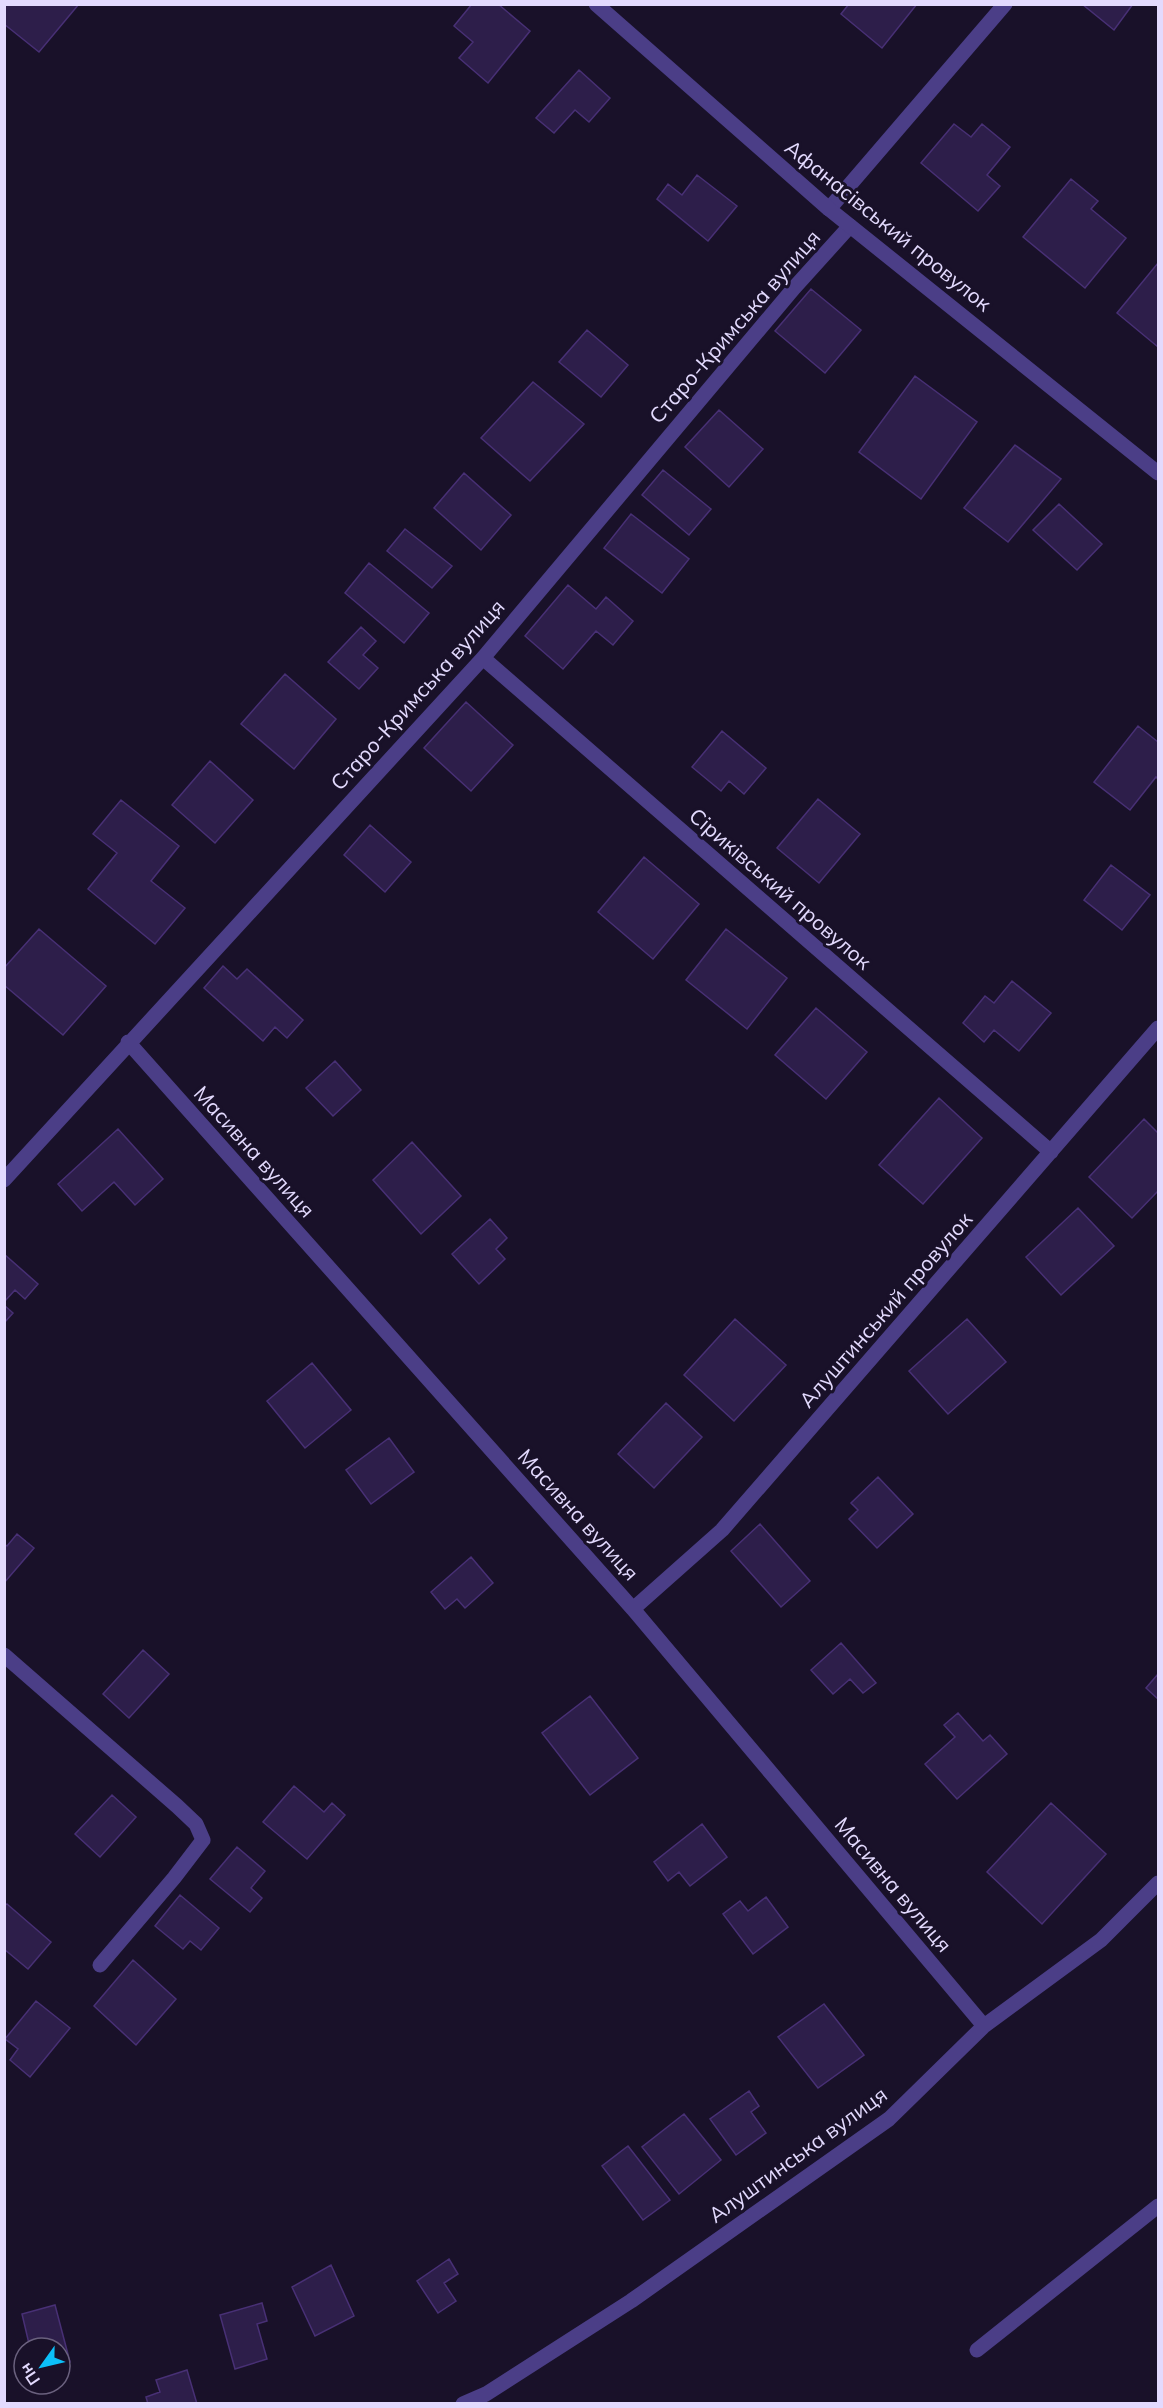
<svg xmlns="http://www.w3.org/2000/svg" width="1163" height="2408" viewBox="0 0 1163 2408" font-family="Mulish,sans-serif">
  <rect width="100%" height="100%" fill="#191129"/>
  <!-- building -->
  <path fill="#2d1e4a" stroke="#483075" stroke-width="1.5" d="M4,4H79L39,52L4,24Z
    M472,4H498L530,31L488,83L459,58L473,42L454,26Z
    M849,4H917L882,48L841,14Z
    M1082,4H1133L1114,30Z
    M579,70L610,98L589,122L575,110L554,133L536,118Z
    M954,124L971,137L982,124L1010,147L987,175L1000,186L978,211L921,163Z
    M697,175L737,206L708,241L657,199L668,184L682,195Z
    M1071,179L1098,201L1091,209L1126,238L1085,288L1023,237Z
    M1158,263V347L1117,313Z
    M811,289L861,330L825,373L775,331Z
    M587,330L628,365L601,397L559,362Z
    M915,376L977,422L921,499L859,452Z
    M533,382L584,424L530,481L481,438Z
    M719,410L763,449L729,487L685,447Z
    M1015,445L1061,479L1008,542L964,508Z
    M663,470L711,509L689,535L642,495Z
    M464,473L511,515L481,550L434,508Z
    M1059,504L1102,544L1077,570L1033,530Z
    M631,514L689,559L662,593L604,548Z
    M405,529L452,566L432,588L387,551Z
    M369,563L429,613L404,643L345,593Z
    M568,585L596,609L606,597L633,621L613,645L596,631L563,669L525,636Z
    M361,627L376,641L363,655L378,668L359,689L328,662Z
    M285,674L336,719L294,769L241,724Z
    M466,702L513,745L471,791L424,748Z
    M1138,726L1158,742V779L1156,777L1130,810L1094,782Z
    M722,731L766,768L744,794L729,781L721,791L692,767Z
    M210,761L253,800L215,843L172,805Z
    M818,799L860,834L819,883L777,848Z
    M121,800L179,846L151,881L185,908L155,944L88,889L117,853L93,834Z
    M370,825L411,862L385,892L344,855Z
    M644,857L699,904L653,959L598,912Z
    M1111,865L1150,895L1122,930L1084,900Z
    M39,929L106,986L63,1035L4,985V968Z
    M726,929L787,978L747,1029L686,980Z
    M223,966L237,979L247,969L303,1020L287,1038L275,1027L263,1041L204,988Z
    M1012,981L1051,1013L1019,1051L994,1030L984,1042L963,1023L985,996L994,1003Z
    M816,1008L867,1052L826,1099L775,1055Z
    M335,1061L361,1090L333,1116L306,1088Z
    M939,1098L982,1138L923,1204L879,1165Z
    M1144,1119L1158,1133V1191L1132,1218L1089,1177Z
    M118,1129L163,1179L135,1205L114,1182L82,1211L58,1184Z
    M412,1142L461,1196L421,1234L373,1180Z
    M1078,1208L1114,1246L1061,1295L1026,1257Z
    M490,1219L507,1238L496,1249L505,1259L479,1284L452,1254Z
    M4,1254L38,1284L25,1299L15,1290L4,1302Z
    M4,1305L13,1313L4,1323Z
    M735,1319L786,1365L734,1421L684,1375Z
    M967,1319L1006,1362L948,1414L909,1371Z
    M312,1363L351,1410L305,1448L267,1401Z
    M666,1403L702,1437L654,1488L618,1454Z
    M389,1438L414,1472L371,1504L346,1470Z
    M878,1477L913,1514L877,1548L849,1519L858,1510L851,1503Z
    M760,1524L810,1581L781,1607L731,1551Z
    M17,1534L34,1548L4,1583V1544L7,1546Z
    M471,1557L493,1583L465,1608L457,1599L445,1609L431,1592Z
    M841,1643L876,1683L863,1693L850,1679L833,1694L811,1670Z
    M143,1650L169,1674L129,1718L103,1694Z
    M1158,1674V1699L1146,1688Z
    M590,1696L638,1758L590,1795L542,1733Z
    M958,1713L983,1741L990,1735L1007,1754L957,1799L925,1764L955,1737L944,1725Z
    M294,1786L324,1812L332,1803L345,1815L307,1859L263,1822Z
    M112,1795L136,1817L100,1857L75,1834Z
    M1051,1803L1106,1854L1042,1924L987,1872Z
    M702,1824L727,1857L690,1886L679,1872L668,1881L654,1862Z
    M237,1847L265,1871L251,1888L262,1898L250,1912L210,1879Z
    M180,1895L219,1928L201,1950L190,1941L183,1949L155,1926Z
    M766,1897L788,1927L753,1954L723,1914L740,1901L748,1911Z
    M7,1904L51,1942L28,1969L4,1949V1906Z
    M133,1960L176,1999L136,2045L94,2006Z
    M36,2001L70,2028L30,2077L10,2060L18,2049L5,2039Z
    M824,2004L864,2055L818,2088L778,2037Z
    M749,2091L759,2106L751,2112L766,2133L736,2155L710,2119Z
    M684,2114L721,2160L679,2194L642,2147Z
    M628,2146L670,2200L643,2220L602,2166Z
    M449,2259L458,2274L444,2283L456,2301L438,2313L417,2281Z
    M331,2265L354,2316L315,2336L292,2287Z
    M262,2303L267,2321L257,2324L267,2359L235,2369L220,2315Z
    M55,2305L70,2362L60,2364V2348H30L22,2314Z
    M187,2370L197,2404H148L146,2397L160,2392L156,2380Z"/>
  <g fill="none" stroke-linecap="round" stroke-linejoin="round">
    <!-- service -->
    <path stroke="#4b3e87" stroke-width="15" d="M977,2350L1158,2206"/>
    <!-- minor -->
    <path stroke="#4b3e87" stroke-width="15" d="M829,209L1005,4
      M483,658L1051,1152
      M128,1042L633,1609L984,2026
      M4,1180L483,658L794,288L850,226
      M633,1609L722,1530L1158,1028
      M4,1655L177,1806L196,1824L203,1840L174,1878L100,1965
      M463,2404L486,2394L631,2301L889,2119L984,2026L1101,1940L1158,1883"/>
    <!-- tertiary -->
    <path stroke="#4b3e87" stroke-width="15" d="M596,4L829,209L1158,473"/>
  </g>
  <g text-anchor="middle" stroke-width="6" stroke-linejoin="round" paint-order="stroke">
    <!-- street labels -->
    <g font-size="21" fill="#e3dafe" stroke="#191129">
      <text transform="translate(888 226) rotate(39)" y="7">Афанасівський провулок</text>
      <text transform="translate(735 327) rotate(-49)" y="7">Старо-Кримська вулиця</text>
      <text transform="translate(418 695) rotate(-48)" y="7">Старо-Кримська вулиця</text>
      <text transform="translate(780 889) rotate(41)" y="7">Сіриківський провулок</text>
      <text transform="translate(254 1152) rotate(48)" y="7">Масивна вулиця</text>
      <text transform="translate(886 1310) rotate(-49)" y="7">Алуштинський провулок</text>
      <text transform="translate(578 1515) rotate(48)" y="7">Масивна вулиця</text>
      <text transform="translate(893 1885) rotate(50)" y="7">Масивна вулиця</text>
      <text transform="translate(798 2155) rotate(-36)" y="7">Алуштинська вулиця</text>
    </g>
  </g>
  <!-- border -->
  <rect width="1163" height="2408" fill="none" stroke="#e3dafe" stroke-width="12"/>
  <!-- north arrow -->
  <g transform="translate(42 2366) rotate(236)"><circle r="28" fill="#191129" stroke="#6a617e" stroke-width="1.5"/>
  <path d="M0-4.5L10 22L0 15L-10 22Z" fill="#0cc0f9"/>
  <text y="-9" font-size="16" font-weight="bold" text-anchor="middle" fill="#e3dafe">Пн</text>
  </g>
</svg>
